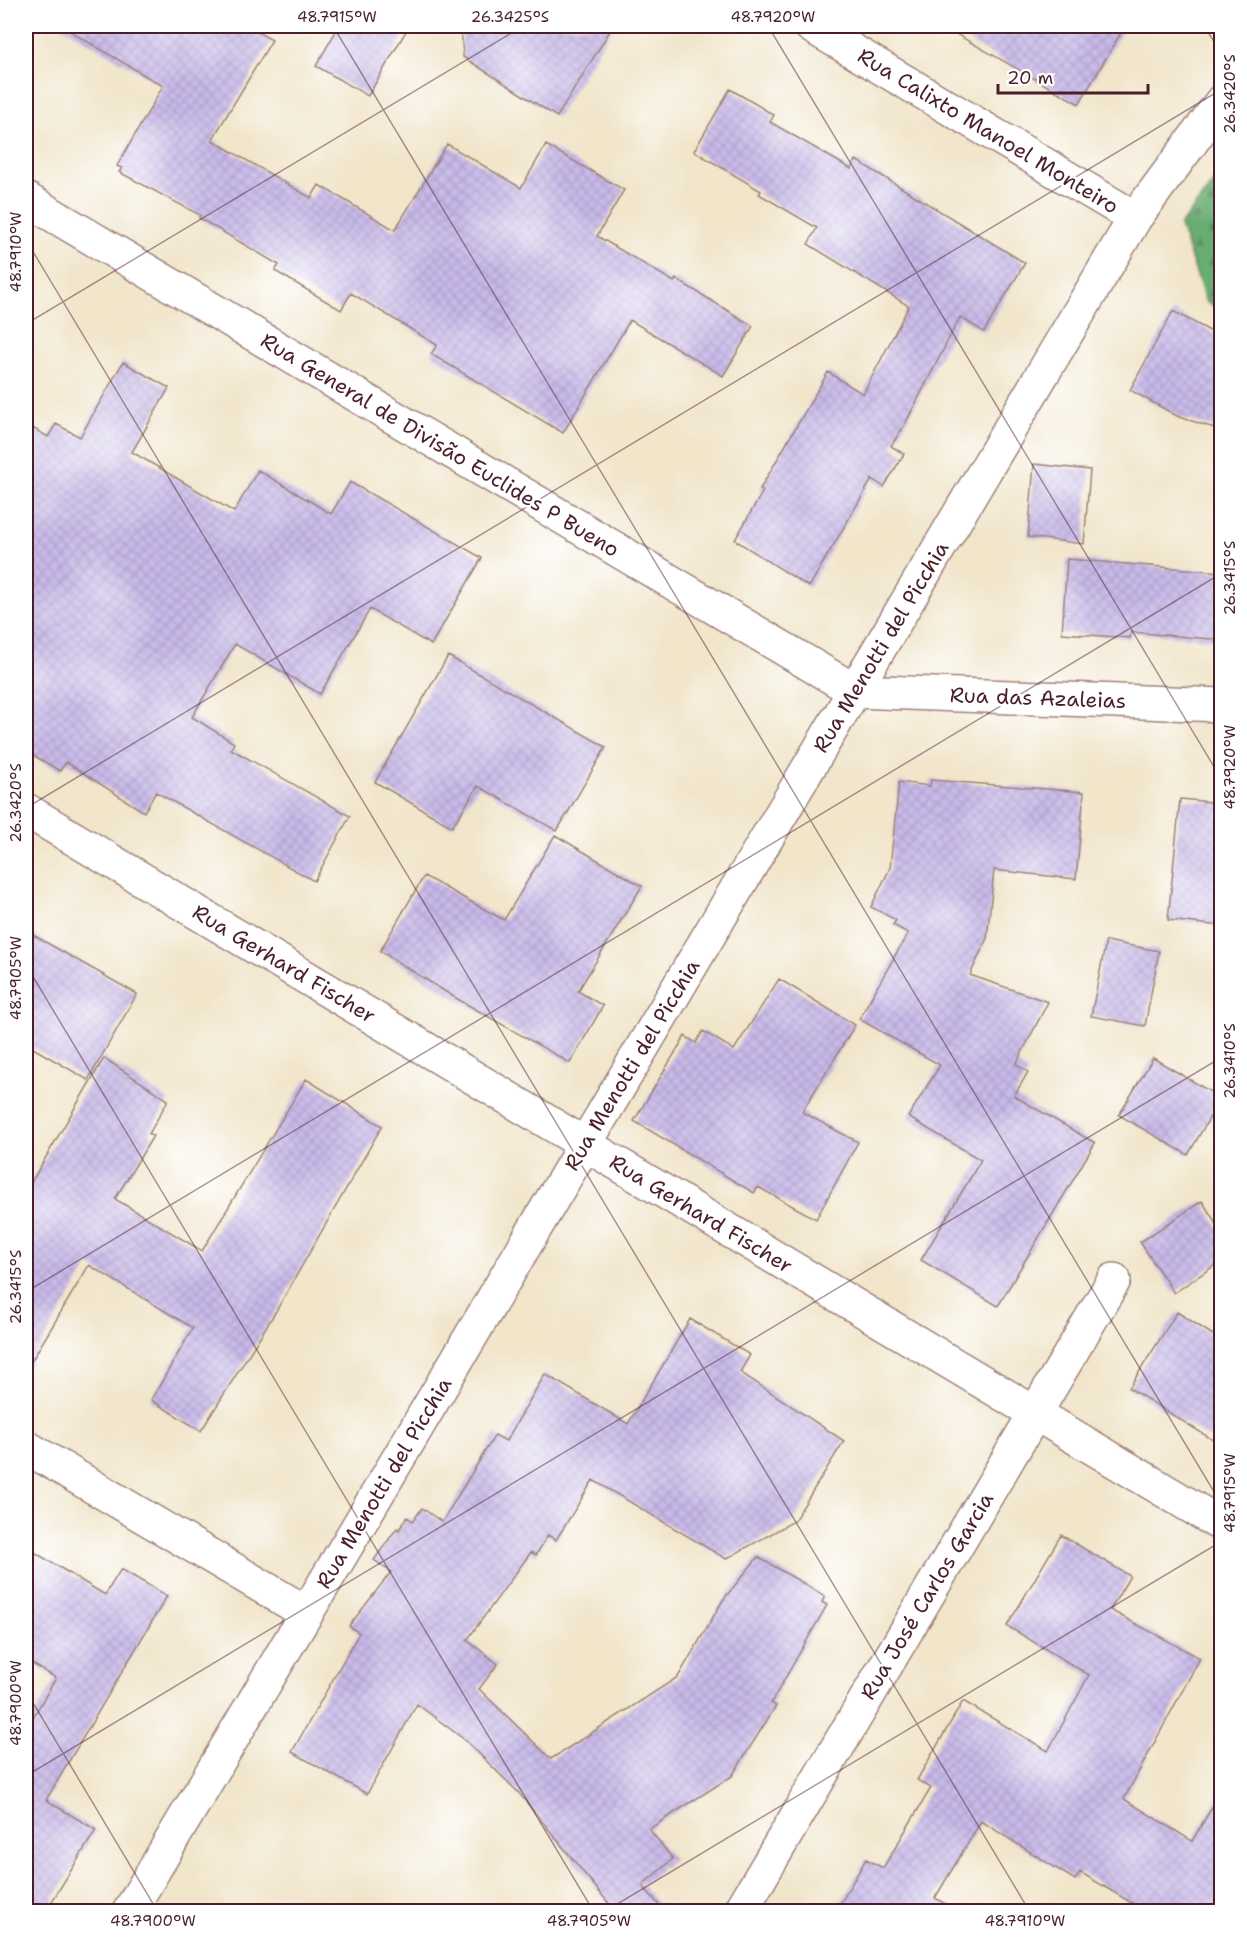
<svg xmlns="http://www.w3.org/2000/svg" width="1247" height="1937" viewBox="0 0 1247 1937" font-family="'Shantell Sans',sans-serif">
  <defs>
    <pattern id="forest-firs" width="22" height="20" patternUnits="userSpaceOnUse" patternTransform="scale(1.5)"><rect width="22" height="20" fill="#68ad72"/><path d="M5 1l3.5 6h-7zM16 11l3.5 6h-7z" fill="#588c5e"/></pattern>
    <pattern id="building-cross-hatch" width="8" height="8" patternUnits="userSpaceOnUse" patternTransform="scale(1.5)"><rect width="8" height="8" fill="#c8bae9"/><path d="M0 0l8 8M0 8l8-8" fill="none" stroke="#ad9fc8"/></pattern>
  </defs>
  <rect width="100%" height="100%" fill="#fff"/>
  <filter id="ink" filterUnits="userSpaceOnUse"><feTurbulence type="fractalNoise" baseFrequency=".0167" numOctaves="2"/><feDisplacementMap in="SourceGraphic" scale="12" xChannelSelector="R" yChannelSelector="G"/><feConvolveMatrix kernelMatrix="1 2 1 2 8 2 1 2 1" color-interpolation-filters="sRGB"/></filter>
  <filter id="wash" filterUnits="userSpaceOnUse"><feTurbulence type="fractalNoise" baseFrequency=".008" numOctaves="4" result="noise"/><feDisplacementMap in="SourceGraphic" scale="24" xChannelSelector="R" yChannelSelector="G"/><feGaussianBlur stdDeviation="1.35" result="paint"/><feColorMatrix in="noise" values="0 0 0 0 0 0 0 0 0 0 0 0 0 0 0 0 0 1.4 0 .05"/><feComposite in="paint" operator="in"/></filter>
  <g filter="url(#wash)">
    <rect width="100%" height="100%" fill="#f1e5ca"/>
    <!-- forest -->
    <path fill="url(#forest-firs)" stroke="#59664e" stroke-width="1.5" d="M1221,172V310L1206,302L1180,226Z"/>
    <g id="blocks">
      <!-- building -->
      <path fill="url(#building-cross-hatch)" d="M61,26H247L272,40L212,140L311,198L319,185L395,230L447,144L521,188L546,145L624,190L597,236L674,282L676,279L753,326L723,376L630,320L563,433L431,354L437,345L351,293L341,310L275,271L279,265L199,218L200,215L119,172L122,168L117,166L163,86Z
        M339,26H409L368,96L316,66Z
        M461,26H613L557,117L463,57Z
        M942,26H1125L1079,104Z
        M730,89L774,115L770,122L851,169L856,160L1025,263L984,332L960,317L904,426L891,446L904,454L884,487L872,479L809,587L735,540L763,491L760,489L828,372L863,394L909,306L808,244L817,228L759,194L761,191L694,151Z
        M1173,311L1221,337V430L1179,417L1130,390Z
        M123,362L169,388L132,452L234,512L258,470L331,514L350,482L482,558L431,645L370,609L320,694L235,644L192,717L234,743L231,749L350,816L314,881L156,792L144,812L66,762L60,771L26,751V424L48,437L56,424L80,437Z
        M1034,464L1090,470L1084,544L1028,537Z
        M1067,559L1221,572V640L1131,632L1130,638L1062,633Z
        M448,656L606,747L557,831L478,786L452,827L375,782Z
        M931,780L1084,792L1076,879L994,870L987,938L970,975L1048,1002L1016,1064L1028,1072L1014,1096L1095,1143L998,1306L921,1260L981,1160L908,1117L940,1065L859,1019L908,933L893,925L896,920L871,907L890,868L899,782L930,786Z
        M1180,799L1221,803V926L1168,920Z
        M555,835L642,886L578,991L603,1006L570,1063L454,997L380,951L424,876L504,920Z
        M26,931L137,994L88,1080L26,1044Z
        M1106,941L1159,951L1145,1026L1091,1016Z
        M779,979L855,1025L802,1112L858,1142L816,1219L758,1187L754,1193L634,1121L685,1036L696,1043L703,1031L734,1050Z
        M104,1058L168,1100L149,1134L153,1136L115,1199L202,1251L306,1079L382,1126L276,1311L201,1431L151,1400L193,1328L89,1265L26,1370V1191Z
        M1153,1058L1221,1098L1188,1155L1119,1115Z
        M1202,1201L1221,1231V1261L1174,1293L1140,1242Z
        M1177,1312L1221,1340V1445L1129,1388Z
        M690,1319L750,1355L740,1372L844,1441L794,1521L726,1559L593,1480L556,1540L548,1535L536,1555L531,1552L467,1640L498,1664L479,1689L551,1759L678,1677L723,1600L758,1557L825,1596L822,1602L827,1605L771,1703L776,1706L732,1776L649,1829L673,1859L642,1885L664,1911H615L519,1793L465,1740L417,1704L367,1794L292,1752L359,1633L349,1626L391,1572L374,1560L397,1528L399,1530L407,1517L413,1521L422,1508L442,1522L495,1435L506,1441L545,1374L628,1424Z
        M1061,1535L1130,1576L1110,1610L1200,1658L1124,1799L1192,1841L1221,1792V1911H1145L1080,1872L1075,1880L981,1821L935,1898L958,1911H836L866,1859L883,1868L931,1788L917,1780L963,1701L1048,1751L1089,1675L1007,1626Z
        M26,1547L105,1595L121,1569L167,1596L46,1800L96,1830L46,1911H26V1729L56,1678L26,1660Z"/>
    </g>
  </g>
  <g filter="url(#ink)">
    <use href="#blocks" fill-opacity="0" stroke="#9e827a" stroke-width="1.5"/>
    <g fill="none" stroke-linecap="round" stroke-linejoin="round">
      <defs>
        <path id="street" d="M811,26L1135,218
          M26,199L855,691L1222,705
          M26,810L1222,1525
          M26,1447L307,1613
          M129,1912L1135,218L1222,101
          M740,1912L1114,1280"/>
      </defs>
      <!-- street casing -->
      <use href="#street" stroke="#9e827a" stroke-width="36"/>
      <!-- street -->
      <use href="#street" stroke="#fff" stroke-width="33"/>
    </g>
  </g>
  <!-- ticks -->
  <path fill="none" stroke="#4a1f2b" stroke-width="1.5" stroke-opacity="0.45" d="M333,26L1222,1505M768,26L1222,780M1204,26L1222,54M26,240L1030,1912M26,324L523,26M26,808L1222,89M26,965L594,1912M26,1292L1222,573M26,1691L158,1912M26,1776L1222,1057M604,1912L1222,1541"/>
  <g text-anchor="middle" stroke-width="5" stroke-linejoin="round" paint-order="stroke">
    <!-- street labels -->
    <g font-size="21" fill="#4a1f2b" stroke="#fff">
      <text transform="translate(988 131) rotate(31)" y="7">Rua Calixto Manoel Monteiro</text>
      <text transform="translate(440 445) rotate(31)" y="7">Rua General de Divisão Euclides P Bueno</text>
      <text transform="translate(881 647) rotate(-59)" y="7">Rua Menotti del Picchia</text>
      <text transform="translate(1038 698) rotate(2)" y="7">Rua das Azaleias</text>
      <text transform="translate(284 964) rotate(31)" y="7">Rua Gerhard Fischer</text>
      <text transform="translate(632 1065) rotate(-59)" y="7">Rua Menotti del Picchia</text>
      <text transform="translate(701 1214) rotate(31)" y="7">Rua Gerhard Fischer</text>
      <text transform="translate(384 1483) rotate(-59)" y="7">Rua Menotti del Picchia</text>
      <text transform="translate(927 1596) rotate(-59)" y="7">Rua José Carlos Garcia</text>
    </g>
  </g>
  <!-- margin -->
  <rect width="1247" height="1937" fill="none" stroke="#fff" stroke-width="66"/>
  <!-- scale -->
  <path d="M998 84v9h150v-9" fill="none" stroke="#4a1f2b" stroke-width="3"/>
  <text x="1007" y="84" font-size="18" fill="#4a1f2b" stroke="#ffffff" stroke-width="4.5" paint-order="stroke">20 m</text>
  <rect x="33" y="33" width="1181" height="1871" fill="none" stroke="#4a1f2b" stroke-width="2"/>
  <g font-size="15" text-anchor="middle" fill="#4a1f2b">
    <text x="337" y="22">48.7915°W</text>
    <text x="510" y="22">26.3425°S</text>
    <text x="773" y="22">48.7920°W</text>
    <text transform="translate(1230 94) rotate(-90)" y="5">26.3420°S</text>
    <text transform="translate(16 252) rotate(-90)" y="5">48.7910°W</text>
    <text transform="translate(1230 578) rotate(-90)" y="5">26.3415°S</text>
    <text transform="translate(1230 767) rotate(-90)" y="5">48.7920°W</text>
    <text transform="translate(16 803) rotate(-90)" y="5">26.3420°S</text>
    <text transform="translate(16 978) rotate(-90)" y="5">48.7905°W</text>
    <text transform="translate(1230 1061) rotate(-90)" y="5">26.3410°S</text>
    <text transform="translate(16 1287) rotate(-90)" y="5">26.3415°S</text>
    <text transform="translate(1230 1493) rotate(-90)" y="5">48.7915°W</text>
    <text transform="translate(16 1703) rotate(-90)" y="5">48.7900°W</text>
    <text x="153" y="1926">48.7900°W</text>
    <text x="589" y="1926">48.7905°W</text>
    <text x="1025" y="1926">48.7910°W</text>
  </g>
</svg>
